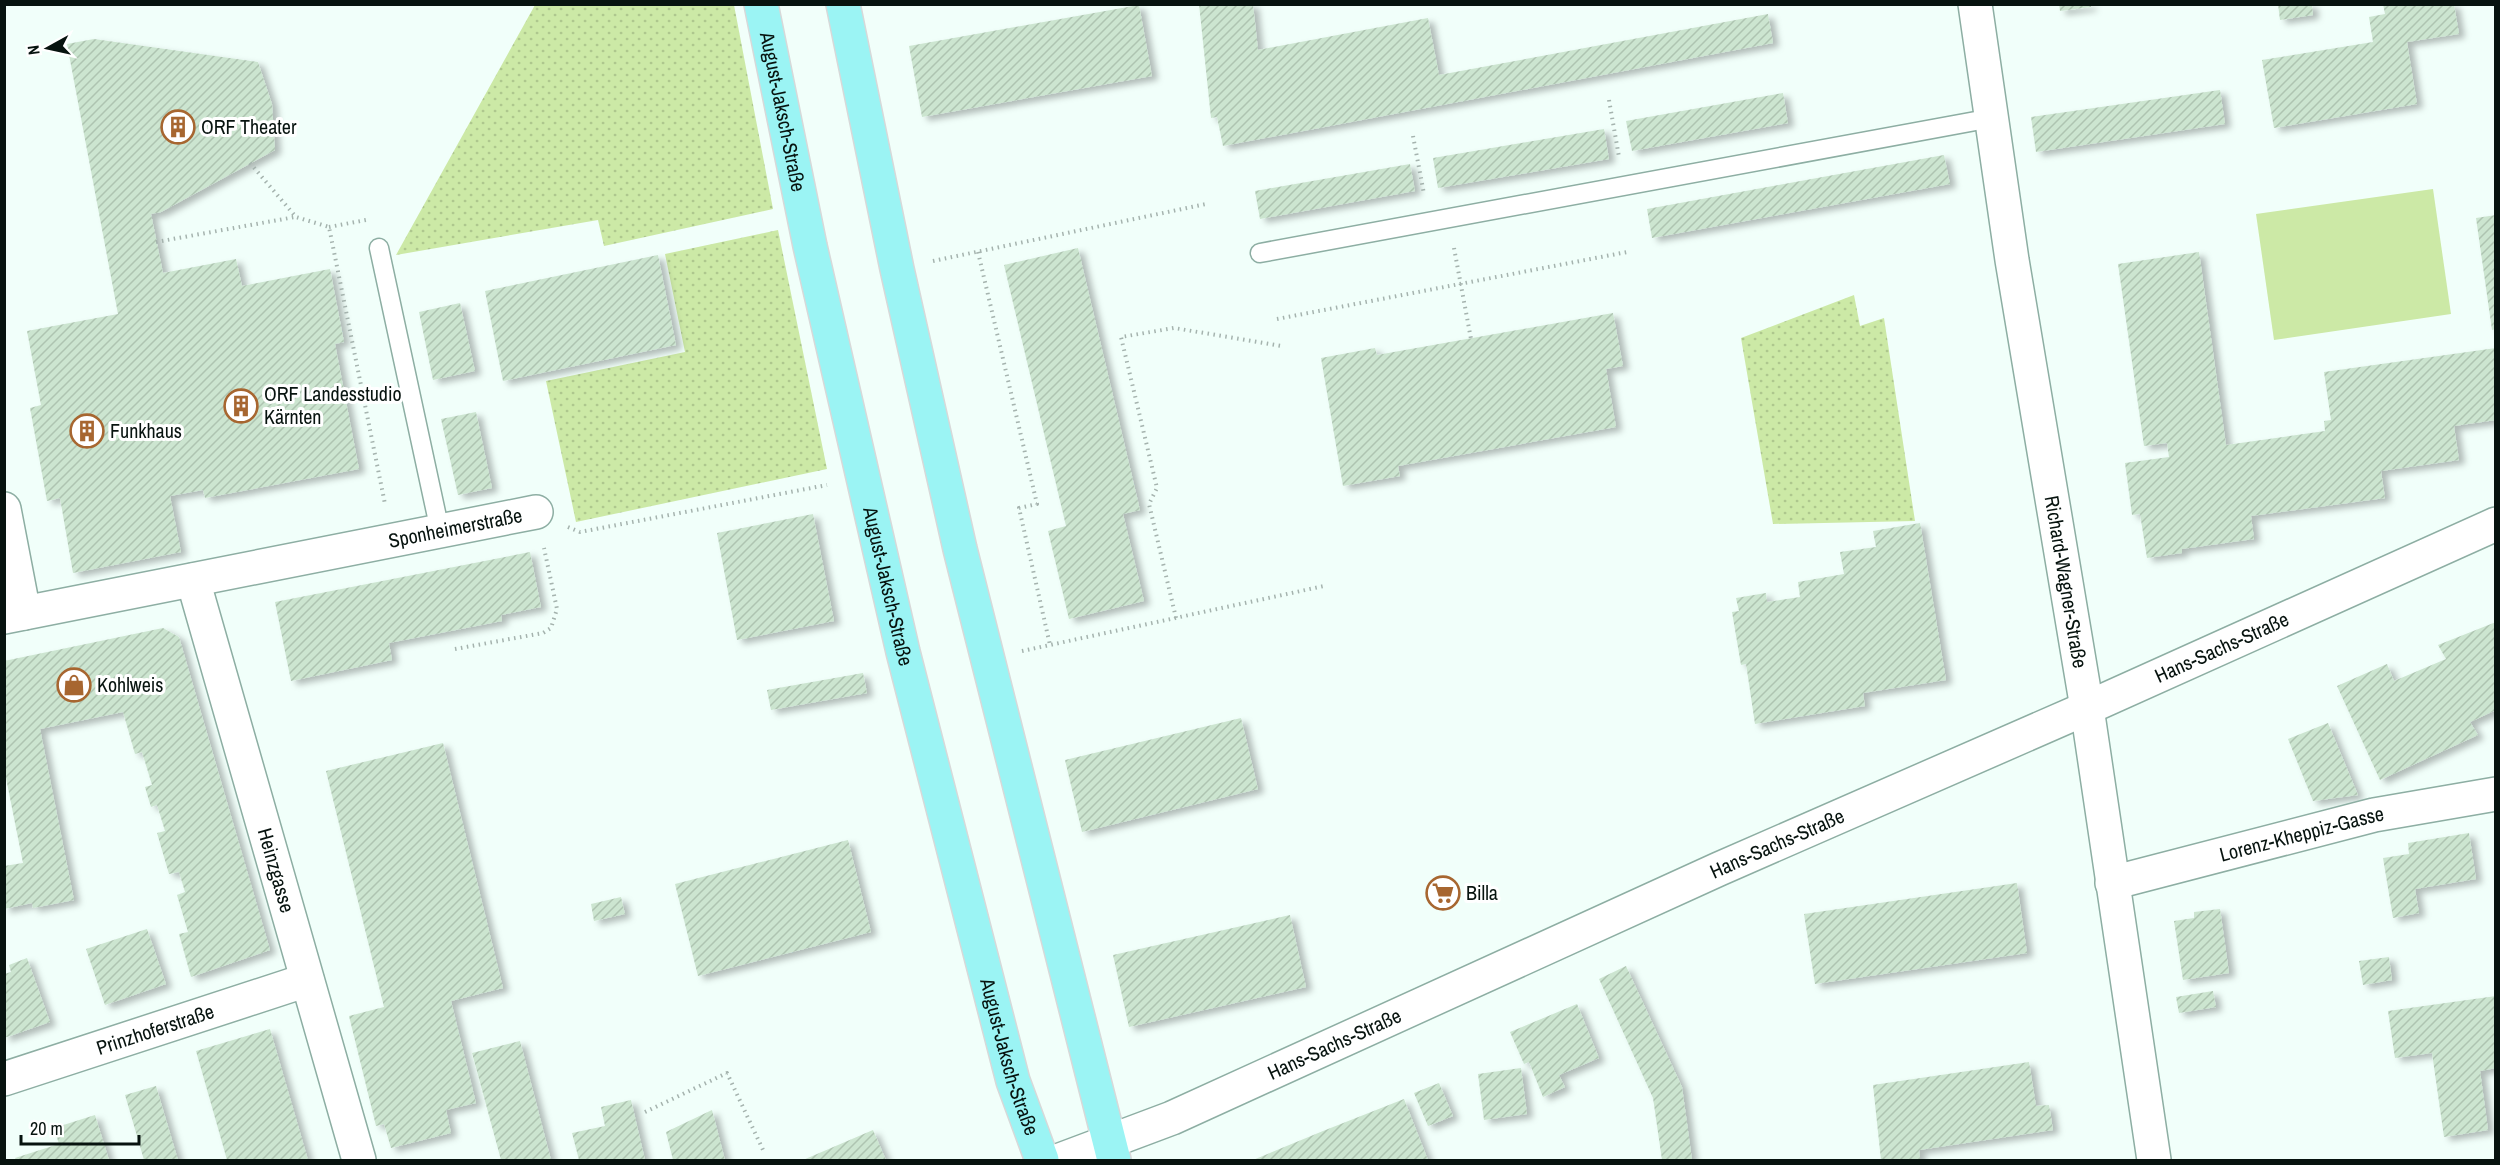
<svg xmlns="http://www.w3.org/2000/svg" width="2500" height="1165" viewBox="0 0 2500 1165" font-family="'Archivo Narrow',sans-serif">
  <defs>
    <pattern id="grass-dots" width="8" height="8" patternUnits="userSpaceOnUse" patternTransform="scale(1.5)"><rect width="8" height="8" fill="#cce9a6"/><path d="M2 2h.1M6 6h.1" fill="none" stroke="#aec78e" stroke-width="1.8" stroke-linecap="round"/></pattern>
    <pattern id="building-hatch" width="6" height="6" patternUnits="userSpaceOnUse" patternTransform="scale(1.5)"><rect width="6" height="6" fill="#cce5d0"/><path d="M-1 1l2-2M0 6l6-6M5 7l2-2" fill="none" stroke="#aec4b1"/></pattern>
    <filter id="shadow"><feDropShadow dx="6" dy="4" stdDeviation="3" flood-color="#0004"/></filter>
  </defs>
  <rect width="100%" height="100%" fill="#f1fffa"/>
  <!-- grass -->
  <path fill="url(#grass-dots)" d="M535,5H734L773,209L604,246L598,220L396,255Z
    M778,230L827,469L576,522L546,381L685,352L665,254Z
    M1854,295L1860,326L1884,318L1915,521L1773,524L1741,338Z"/>
  <!-- green -->
  <path fill="#cce9a6" d="M2433,189L2451,314L2274,340L2256,214Z"/>
  <!-- building -->
  <path fill="url(#building-hatch)" filter="url(#shadow)" d="M1199,4H1253L1258,50L1428,18L1439,75L1768,14L1773,43L1223,146L1217,117L1211,118Z
    M2059,4H2091V7L2060,11Z
    M2278,4H2312L2313,15L2280,20Z
    M2383,4H2454L2459,34L2407,42L2417,104L2274,128L2262,60L2373,42L2369,17L2385,14Z
    M1139,5L1152,76L922,117L909,46Z
    M94,39L258,62L272,104L275,150L161,212L151,214L163,273L236,259L242,286L330,269L344,342L335,344L359,469L205,498L203,490L170,496L181,552L73,573L60,498L47,501L30,408L41,405L27,331L118,314L67,44Z
    M2220,90L2225,124L2036,152L2031,117Z
    M1783,93L1788,123L1632,151L1626,121Z
    M1604,129L1609,159L1438,188L1433,158Z
    M1944,155L1950,184L1652,238L1647,209Z
    M1410,164L1415,191L1260,219L1255,191Z
    M2496,215V329L2492,330L2476,218Z
    M1078,248L1140,510L1123,514L1144,601L1069,619L1048,531L1066,526L1004,265Z
    M2199,252L2226,445L2325,431L2324,421L2331,420L2324,372L2496,348V420L2454,426L2459,460L2381,471L2385,498L2251,516L2254,539L2182,549V553L2147,558L2140,514L2132,515L2125,463L2169,457L2167,443L2144,446L2118,264Z
    M658,255L676,345L503,381L485,291Z
    M460,303L475,371L433,380L419,312Z
    M1613,313L1623,366L1606,369L1616,427L1398,466L1400,476L1343,486L1321,358L1375,348L1377,355Z
    M476,412L492,488L458,495L441,419Z
    M813,514L834,621L737,640L717,533Z
    M1920,523L1946,680L1863,693L1865,706L1755,724L1746,664L1741,665L1732,612L1739,611L1736,598L1766,593L1767,602L1800,597L1798,582L1844,574L1840,552L1876,547L1873,531Z
    M530,552L541,607L501,615L502,621L389,643L392,660L291,681L275,602Z
    M2496,622V710L2470,722L2478,735L2380,780L2337,686L2387,664L2394,681L2446,659L2438,645Z
    M163,628L179,637L270,950L191,977L179,934L188,932L177,895L185,892L179,872L169,874L157,833L165,831L157,805L151,807L145,787L152,785L142,752L135,754L123,712L40,729L74,900L33,908L32,903L4,909V866L23,863L4,768V661Z
    M863,673L867,693L771,710L767,690Z
    M1241,718L1258,789L1082,832L1065,760Z
    M2328,723L2358,795L2313,801L2288,739Z
    M443,743L503,988L451,1001L476,1103L446,1110L451,1133L391,1148L384,1124L376,1126L349,1016L384,1007L326,771Z
    M2469,833L2476,879L2415,889L2419,913L2393,918L2383,858L2409,854L2408,843Z
    M848,840L871,932L698,976L675,884Z
    M2017,883L2027,953L1815,984L1804,914Z
    M621,897L625,914L594,921L591,904Z
    M2220,909L2229,973L2183,980L2174,921L2194,918V912Z
    M1290,915L1306,987L1129,1027L1113,955Z
    M147,929L166,984L105,1005L86,949Z
    M2389,957L2392,980L2363,985L2359,961Z
    M27,958L50,1022L4,1038V974L11,972L9,965Z
    M1626,966L1682,1087L1692,1160H1662L1653,1098L1599,979Z
    M2213,991L2216,1007L2179,1013L2176,997Z
    M2496,996V1068L2480,1071L2488,1130L2444,1137L2432,1053L2395,1058L2388,1011Z
    M1577,1004L1599,1058L1559,1075L1565,1087L1543,1097L1529,1062L1524,1064L1510,1032Z
    M270,1029L308,1160H227L196,1051Z
    M520,1041L551,1160H501L472,1053Z
    M2029,1062L2036,1106L2049,1105L2053,1130L1919,1150L1920,1160H1881L1873,1085Z
    M1521,1068L1527,1114L1484,1120L1478,1074Z
    M1439,1083L1453,1116L1428,1126L1414,1093Z
    M156,1086L178,1160H144L125,1095Z
    M1404,1099L1428,1160H1253L1323,1131Z
    M631,1100L645,1160H579L572,1133L605,1126L601,1107Z
    M712,1110L725,1160H673L666,1132Z
    M95,1115L109,1160H16L15,1158L59,1144L54,1128Z
    M873,1130L886,1160H803Z"/>
  <g fill="none" stroke-linecap="round" stroke-linejoin="round">
    <defs>
      <path id="lane" d="M379,248L440,531
        M1260,253L1992,118"/>
      <g id="street">
        <path id="s1" d="M1975,4L2012,260L2087,708L2154,1160"/>
        <path d="M4,509L24,613"/>
        <path id="s2" d="M193,580L359,1160"/>
        <path id="s3" d="M4,617L536,512"/>
        <path id="s4" d="M2112,883L2374,815L2496,794"/>
        <path id="s5" d="M4,1079L307,980"/>
        <path id="s6" d="M1060,1160L1172,1118L1719,869L2087,708L2496,524"/>
      </g>
      <g id="primary">
        <path id="s7" d="M761,4L810,246L903,652L1013,1081L1042,1160"/>
        <path d="M843,4L897,269L960,549L1114,1160"/>
      </g>
    </defs>
    <!-- lane casing -->
    <use href="#lane" stroke="#8daea3" stroke-width="21"/>
    <!-- street casing -->
    <use href="#street" stroke="#8daea3" stroke-width="36"/>
    <!-- primary casing -->
    <use href="#primary" stroke="#d7d9d9" stroke-width="36"/>
    <!-- path -->
    <path stroke="#a5b3ae" stroke-width="4" stroke-dasharray="1.5 4.5" stroke-linecap="butt" d="M1609,100L1619,157
      M1413,136L1424,194
      M250,163L296,217L329,227L385,504
      M329,227L366,220
      M156,242L295,217
      M1454,248L1471,339
      M978,252L1037,504L1019,508L1050,645
      M933,261L1206,204
      M1277,319L1627,252
      M568,527L580,532L827,485
      M1176,618L1149,504L1157,488L1121,337L1174,328L1282,346
      M455,649L543,633L551,628L557,609L544,548
      M1022,651L1324,586
      M645,1112L727,1073L764,1152"/>
    <!-- lane -->
    <use href="#lane" stroke="#fff" stroke-width="18"/>
    <!-- street -->
    <use href="#street" stroke="#fff" stroke-width="33"/>
    <!-- primary -->
    <use href="#primary" stroke="#9bf4f4" stroke-width="33"/>
  </g>
  <!-- icons -->
  <defs>
    <symbol id="building-ring" viewBox="-11 -11 22 22"><circle r="9.5" fill="#fff" stroke="#a76630" stroke-width="1.5"/><path d="M-4-6H4V6H1V3H-1V6H-4ZM-2.5-4.3h1.7v1.8h-1.7ZM.8-4.3h1.7v1.8H.8ZM-2.5-1h1.7V.8h-1.7ZM.8-1h1.7V.8H.8Z" fill="#a76630"/></symbol>
    <symbol id="shop-ring" viewBox="-11 -11 22 22"><circle r="9.5" fill="#fff" stroke="#a76630" stroke-width="1.5"/><path d="M-5-2.5h2.3a2.7 3.5 0 0 1 5.4 0H5L5.5 6h-11ZM-1.5-2.5h3a1.5 2.3 0 0 0-3 0Z" fill="#a76630"/></symbol>
    <symbol id="supermarket-ring" viewBox="-11 -11 22 22"><circle r="9.5" fill="#fff" stroke="#a76630" stroke-width="1.5"/><path d="M-6-5.5h2.5l.6 2H6L4.5 2H-2.5L-4.4-4H-6ZM-1.5 3.2a1.3 1.3 0 1 0 .1 0ZM3 3.2a1.3 1.3 0 1 0 .1 0Z" fill="#a76630"/></symbol>
  </defs>
  <g fill-rule="evenodd">
    <use href="#building-ring" x="159" y="108" width="38" height="38"/>
    <use href="#building-ring" x="222" y="387" width="38" height="38"/>
    <use href="#building-ring" x="68" y="412" width="38" height="38"/>
    <use href="#shop-ring" x="55" y="666" width="38" height="38"/>
    <use href="#supermarket-ring" x="1424" y="874" width="38" height="38"/>
  </g>
  <g text-anchor="middle" stroke-width="6" stroke-linejoin="round" paint-order="stroke">
    <!-- street labels -->
    <g font-size="20" fill="#07130f" stroke="#fff">
      <text dy="7" stroke="none"><textPath href="#s7" startOffset="110">August-Jaksch-Straße</textPath></text>
      <text dy="7" stroke="none"><textPath href="#s3" startOffset="460">Sponheimerstraße</textPath></text>
      <text dy="7" stroke="none"><textPath href="#s1" startOffset="585">Richard-Wagner-Straße</textPath></text>
      <text dy="7" stroke="none"><textPath href="#s7" startOffset="596">August-Jaksch-Straße</textPath></text>
      <text dy="7" stroke="none"><textPath href="#s6" startOffset="1270">Hans-Sachs-Straße</textPath></text>
      <text dy="7" stroke="none"><textPath href="#s4" startOffset="196">Lorenz-Kheppiz-Gasse</textPath></text>
      <text dy="7" stroke="none"><textPath href="#s6" startOffset="784">Hans-Sachs-Straße</textPath></text>
      <text dy="7" stroke="none"><textPath href="#s2" startOffset="302">Heinzgasse</textPath></text>
      <text dy="7" stroke="none"><textPath href="#s5" startOffset="159">Prinzhoferstraße</textPath></text>
      <text dy="7" stroke="none"><textPath href="#s6" startOffset="298">Hans-Sachs-Straße</textPath></text>
      <text dy="7" stroke="none"><textPath href="#s7" startOffset="1082">August-Jaksch-Straße</textPath></text>
    </g>
    <!-- poi labels -->
    <g font-size="20" fill="#07130f" stroke="#fff" text-anchor="start">
      <text x="201" y="134">ORF Theater</text>
      <text x="264" y="401">ORF Landesstudio<tspan x="264" dy="23">Kärnten</tspan></text>
      <text x="110" y="438">Funkhaus</text>
      <text x="97" y="692">Kohlweis</text>
      <text x="1466" y="900">Billa</text>
    </g>
  </g>
  <!-- border -->
  <rect width="2500" height="1165" fill="none" stroke="#07130f" stroke-width="12"/>
  <!-- north arrow -->
  <g transform="translate(48 48) rotate(262)" stroke="#ffffff" stroke-width="4.5" paint-order="stroke">
  <path d="M0-4.5L10 22L0 15L-10 22Z" fill="#07130f"/>
  <text y="-9" font-size="16" font-weight="bold" text-anchor="middle" fill="#07130f">N</text>
  </g>
  <!-- scale -->
  <path d="M21 1135v9h118v-9" fill="none" stroke="#07130f" stroke-width="3"/>
  <text x="30" y="1135" font-size="18" fill="#07130f" stroke="#ffffff" stroke-width="4.5" paint-order="stroke">20 m</text>
</svg>
